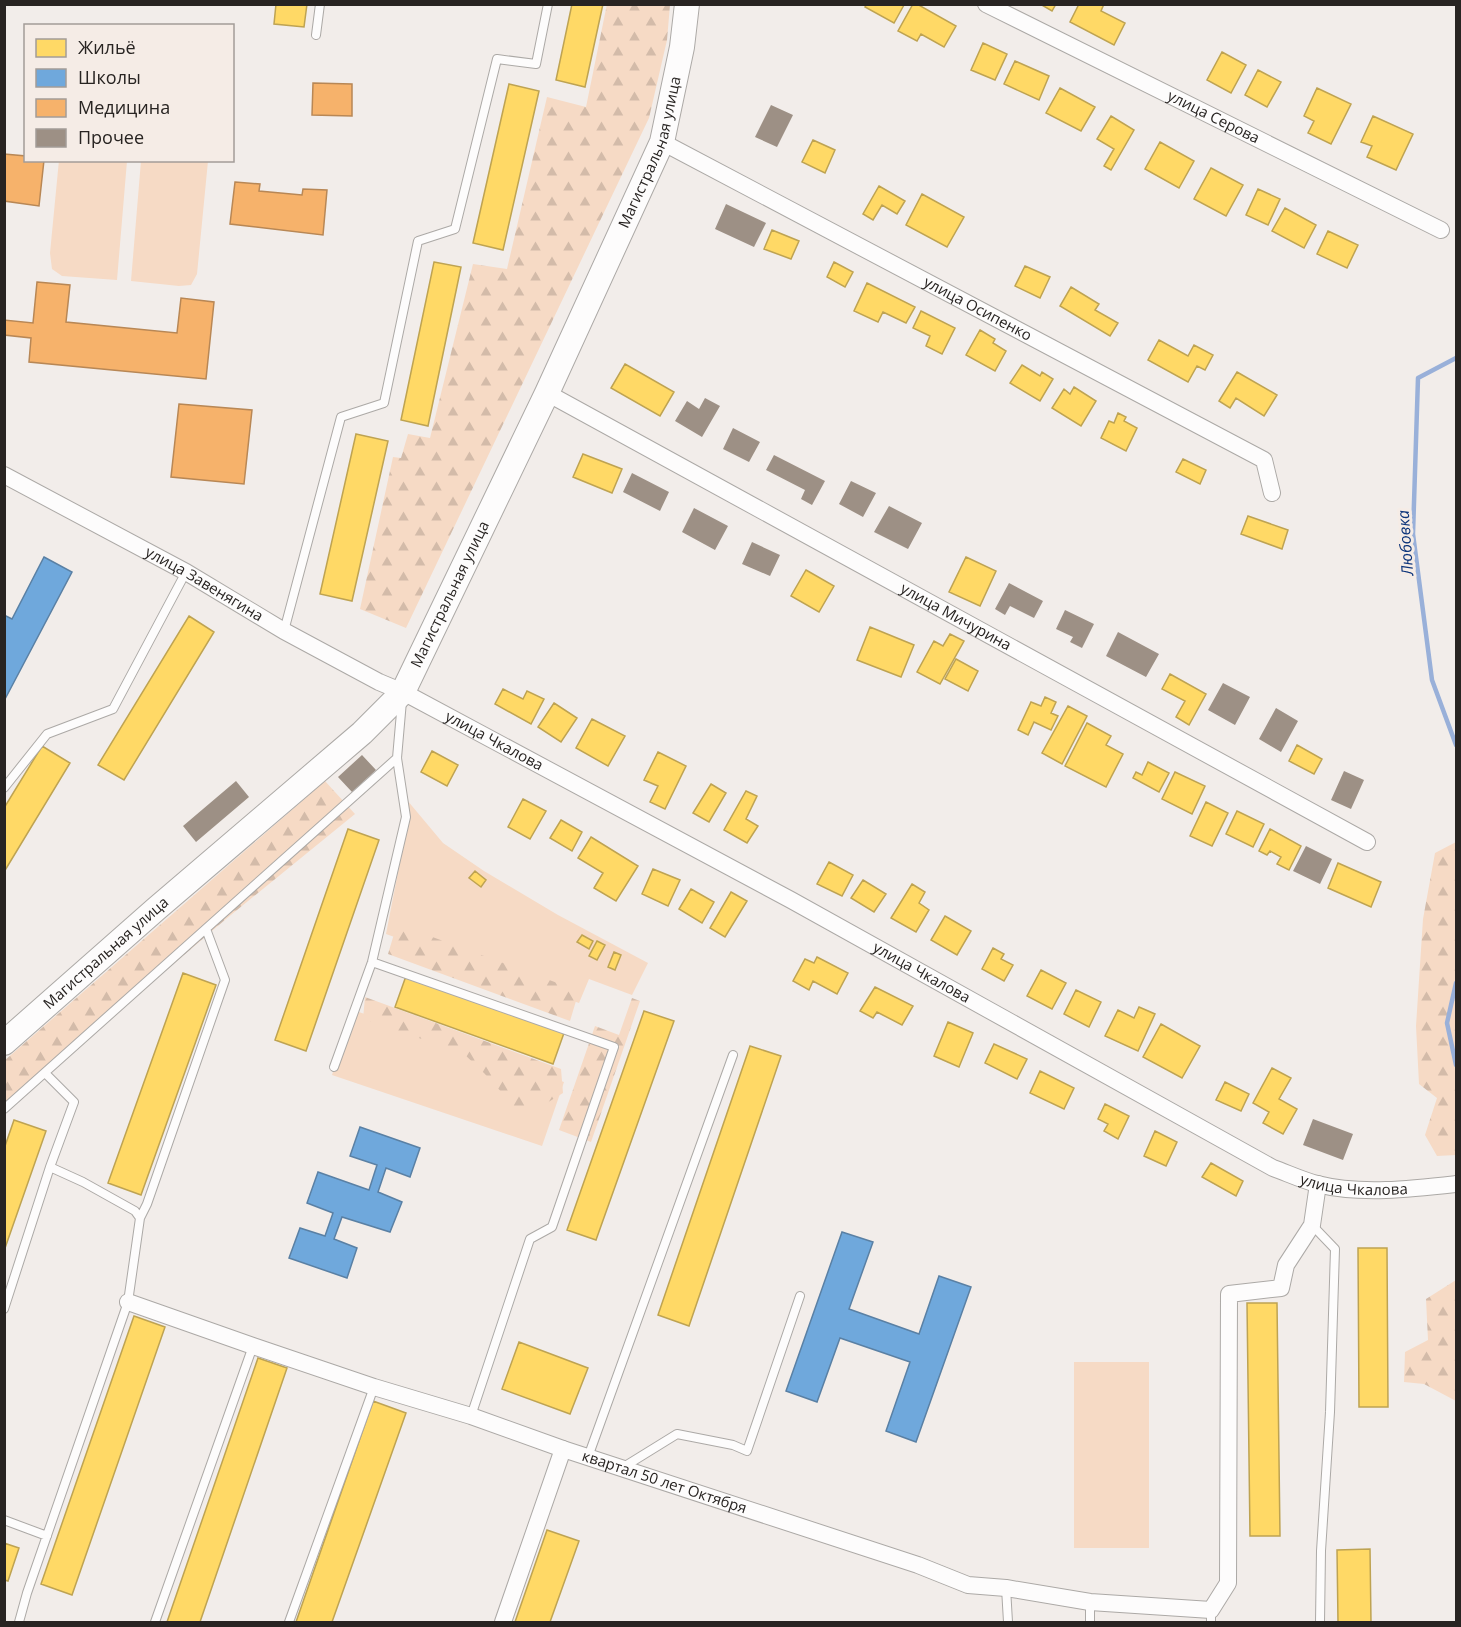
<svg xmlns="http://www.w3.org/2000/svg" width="1461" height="1627" viewBox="0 0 1461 1627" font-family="'Open Sans',sans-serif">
  <defs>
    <pattern id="forest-firs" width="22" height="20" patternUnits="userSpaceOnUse" patternTransform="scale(1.5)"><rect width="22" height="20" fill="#f6dac5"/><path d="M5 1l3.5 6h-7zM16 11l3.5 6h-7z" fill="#d3bba9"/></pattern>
  </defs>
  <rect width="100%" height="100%" fill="#f2edea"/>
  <!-- green -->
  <path fill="#f6dac5" d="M59,160L127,161L117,280L62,276L52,269L50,253Z
    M141,161H208L197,274L191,285L179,286L131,281Z
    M407,800L443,843L484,871L558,915L648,963L632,995L589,979L579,1003L386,934L405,836Z
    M353,1010L564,1082L542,1146L332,1075Z
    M1074,1362H1149V1548H1074Z"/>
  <!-- forest -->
  <path fill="url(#forest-firs)" d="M607,4L670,5L667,40L649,118L406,628L360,609L393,457L401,458L408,434L430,438L473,264L507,269L547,97L586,107Z
    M325,781L355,814L226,919L5,1108L4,1061Z
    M1456,842V1155L1437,1156L1425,1135L1437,1098L1419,1084L1416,1026L1423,919L1435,853Z
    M397,924L579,991L570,1021L388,954Z
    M365,997L561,1069L563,1093L524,1117L484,1073L463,1053L363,1019Z
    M632,998L640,1001L591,1142L559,1130L595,1026L619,1035Z
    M1456,1280V1401L1424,1384L1404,1382L1405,1352L1428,1340L1426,1299Z"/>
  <!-- homes -->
  <path fill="#ffd966" stroke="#bea352" stroke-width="1.5" d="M276,4H307L304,27L274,24Z
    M572,4H603L585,87L556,80Z
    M867,4H903L904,5L894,23L865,7Z
    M913,4H917L956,26L944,47L921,34L917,41L898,31Z
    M1040,4H1056L1052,11Z
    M1079,4H1104L1101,11L1125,23L1114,45L1070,22Z
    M983,43L1007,54L995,80L971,70Z
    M1222,52L1246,65L1231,93L1207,80Z
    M1015,61L1049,76L1039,100L1004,84Z
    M1258,70L1281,82L1267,107L1245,95Z
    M509,84L539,91L503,250L473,243Z
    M1060,88L1095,107L1081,131L1046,113Z
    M1317,88L1351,104L1331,144L1308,133L1314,121L1304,116Z
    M1111,116L1134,130L1111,170L1104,166L1114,149L1097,139Z
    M1373,116L1413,134L1396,170L1367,157L1372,146L1361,142Z
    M813,140L835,150L825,173L802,162Z
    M1160,142L1194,161L1179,188L1145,169Z
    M1211,168L1243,185L1226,216L1194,199Z
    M879,186L905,201L897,214L882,205L873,220L863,214Z
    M1258,189L1280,199L1268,225L1246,215Z
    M922,194L964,217L947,247L906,225Z
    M1285,208L1316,225L1304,248L1272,231Z
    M772,230L799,241L791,259L764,249Z
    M1328,231L1358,245L1347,268L1317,254Z
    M434,262L461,267L428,426L401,420Z
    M834,262L853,272L845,287L827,277Z
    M1025,266L1050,277L1040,298L1015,286Z
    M867,283L915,307L906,323L883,312L878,322L854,311Z
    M1071,287L1099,304L1095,310L1118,323L1110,336L1060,306Z
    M921,311L955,328L942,354L926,346L930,336L913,328Z
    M980,330L995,339L993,343L1006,351L995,371L966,355Z
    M1159,340L1188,356L1194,345L1213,355L1205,370L1197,366L1188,382L1148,360Z
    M625,364L674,392L660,416L611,388Z
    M1022,365L1040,376L1042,372L1053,379L1040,401L1010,383Z
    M1237,372L1277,395L1264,416L1236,398L1230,408L1219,401Z
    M1074,387L1096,401L1081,426L1052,408L1064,389L1070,394Z
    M1118,413L1126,417L1124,421L1137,428L1126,451L1101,438L1109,421L1114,423Z
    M356,434L388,441L352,601L320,594Z
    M583,454L622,469L612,493L573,477Z
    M1183,459L1206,470L1200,484L1176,472Z
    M1248,516L1288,530L1282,549L1241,534Z
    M966,557L996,571L980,606L949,592Z
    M806,570L834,586L819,612L791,596Z
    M189,616L214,632L124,780L98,765Z
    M870,627L914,645L901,677L857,660Z
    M950,634L964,641L940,684L917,672L934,641L943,646Z
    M956,659L978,671L968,691L945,679Z
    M1170,674L1206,694L1189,725L1176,717L1185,701L1162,689Z
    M503,689L523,699L527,691L544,699L531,724L495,704Z
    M1045,697L1056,702L1051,713L1058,716L1051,730L1034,722L1028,735L1018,730L1031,702L1041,706Z
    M554,703L577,718L561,742L538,727Z
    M1068,706L1087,716L1062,764L1042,753Z
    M592,719L625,736L608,766L576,748Z
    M1087,723L1111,736L1106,745L1123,754L1106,787L1065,766Z
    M1297,745L1322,759L1314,774L1289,761Z
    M42,746L70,763L4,872V808Z
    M432,751L458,765L447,786L421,772Z
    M658,752L686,766L665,809L650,802L658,786L644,780Z
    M1148,762L1169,773L1159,792L1133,778L1136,772L1142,775Z
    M1175,772L1205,786L1192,814L1162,799Z
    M711,784L726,793L709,822L693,813Z
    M746,791L757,796L746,819L758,826L747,843L724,830Z
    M523,799L546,811L530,839L508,827Z
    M1206,802L1228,813L1212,846L1190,836Z
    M1237,811L1264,824L1253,847L1226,834Z
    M561,820L582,832L572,851L550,838Z
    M348,829L379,840L306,1051L275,1040Z
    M1270,829L1301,846L1289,870L1277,864L1281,857L1270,851L1267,855L1259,851Z
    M591,837L638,866L616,901L594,888L603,873L578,858Z
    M829,862L853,875L842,896L817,884Z
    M1338,863L1381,882L1371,907L1328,888Z
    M653,869L680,880L668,906L642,894Z
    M475,871L486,880L481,887L469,878Z
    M863,880L886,894L874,912L851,898Z
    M912,884L925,892L919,903L929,910L916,932L891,918Z
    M691,889L714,902L702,923L679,909Z
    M731,892L747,901L725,937L710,928Z
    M945,916L971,931L957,955L931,940Z
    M582,935L593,941L589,949L577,942Z
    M597,941L605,945L597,960L589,956Z
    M993,948L1004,954L1001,959L1013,965L1004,981L982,969Z
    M614,952L621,955L615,970L608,967Z
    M817,957L848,973L837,994L813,981L809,990L793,981L805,959L814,963Z
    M1041,970L1066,983L1052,1009L1027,996Z
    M183,973L216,985L141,1195L108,1183Z
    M406,976L564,1033L553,1064L395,1007Z
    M875,987L913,1006L902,1025L877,1012L873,1018L860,1011Z
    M1076,990L1101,1002L1089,1027L1064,1014Z
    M1139,1007L1155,1014L1138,1051L1105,1036L1118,1010L1134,1018Z
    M644,1011L674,1021L596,1240L567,1230Z
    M948,1022L973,1033L959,1067L934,1056Z
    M1161,1024L1200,1046L1182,1078L1143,1057Z
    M994,1044L1027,1059L1017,1079L985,1063Z
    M750,1046L781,1056L689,1326L658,1315Z
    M1272,1068L1291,1078L1279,1099L1297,1109L1283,1134L1263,1123L1269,1112L1253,1103Z
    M1040,1071L1074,1088L1064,1109L1030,1093Z
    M1225,1082L1249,1094L1241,1111L1216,1100Z
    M1105,1104L1129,1116L1118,1139L1104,1131L1108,1124L1098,1119Z
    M14,1120L46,1131L4,1251V1149Z
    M1155,1131L1177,1142L1166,1166L1144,1156Z
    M1211,1163L1243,1181L1236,1196L1202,1177Z
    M1358,1248H1387L1388,1407H1359Z
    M1247,1303H1277L1280,1536H1250Z
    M134,1316L165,1327L72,1595L41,1584Z
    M519,1342L588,1368L570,1414L502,1389Z
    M258,1358L287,1368L200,1622H167Z
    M373,1401L406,1413L332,1622H296Z
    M547,1530L579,1541L550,1622H515Z
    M4,1543L19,1548L8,1581L4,1580Z
    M1370,1549L1371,1622H1338L1337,1550Z"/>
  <!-- schools -->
  <path fill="#6fa8dc" stroke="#5a80a4" stroke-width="1.5" d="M44,557L72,572L4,701V615L12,619Z
    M360,1127L420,1148L410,1177L386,1168L378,1192L402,1202L390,1232L342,1217L334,1239L357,1248L347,1278L289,1258L300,1228L325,1236L333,1213L307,1203L318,1172L369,1190L377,1165L350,1156Z
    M842,1232L873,1242L849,1309L919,1334L939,1276L971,1287L916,1442L886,1431L910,1362L840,1338L817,1402L786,1391Z"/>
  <!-- health -->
  <path fill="#f6b26b" stroke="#b88755" stroke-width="1.5" d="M313,83L352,84V116L312,115Z
    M4,154L26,156V160H44L39,206L4,201Z
    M235,182L260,184L259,191L302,195L303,189L327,190L323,235L230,224Z
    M37,282L70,285L66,322L177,333L181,298L214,302L206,379L29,362L31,338L4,335V320L33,323Z
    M179,404L252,410L244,484L171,477Z"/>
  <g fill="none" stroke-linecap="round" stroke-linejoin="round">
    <!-- stream -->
    <path stroke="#99b0d9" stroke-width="4.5" d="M1456,358L1418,378L1413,534L1432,680L1456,745
      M1456,983L1447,1023L1456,1065"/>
  </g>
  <!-- building -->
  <path fill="#9d9085" d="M771,105L793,115L777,147L755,137Z
    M726,204L766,223L754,247L715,229Z
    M705,398L720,406L702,437L675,421L687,401L699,409Z
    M733,428L760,442L749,462L723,449Z
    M774,455L825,481L812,505L801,499L805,490L766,470Z
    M632,473L669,492L660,511L623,492Z
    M851,481L876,493L863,517L839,504Z
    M889,506L922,523L908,549L874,532Z
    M694,508L728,526L715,550L682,532Z
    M752,542L780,555L770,576L742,564Z
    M1009,583L1043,601L1034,618L1010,606L1005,615L995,609Z
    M1065,610L1094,624L1082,648L1070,642L1073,637L1056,629Z
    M1118,632L1159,654L1146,677L1106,656Z
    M1223,683L1250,697L1235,725L1208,710Z
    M1276,708L1298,721L1281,752L1259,739Z
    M362,755L376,770L352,792L338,777Z
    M1344,771L1364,780L1351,809L1331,800Z
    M236,781L249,797L196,842L183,826Z
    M1306,846L1332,859L1320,884L1293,871Z
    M1313,1119L1353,1134L1343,1160L1303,1145Z"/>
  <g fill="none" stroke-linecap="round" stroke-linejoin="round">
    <defs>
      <path id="service" d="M316,35L320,4
        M284,631L341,417L384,403L418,241L455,229L497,59L536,64L548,4
        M4,788L47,734L113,709L186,572
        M372,962L614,1047L552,1227L530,1239L471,1416
        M334,1067L372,962L406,817L397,758L402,701
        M4,1109L397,758
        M140,1218L147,1204L225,980L206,929
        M1312,1225L1335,1249L1330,1412L1321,1551L1320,1622
        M4,1309L50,1167
        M588,1457L733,1055
        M622,1468L677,1434L733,1445L747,1451L800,1296
        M4,1520L47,1536
        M1006,1588L1008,1622
        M1090,1602V1622
        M1211,1610V1622
        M19,1622L27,1593L128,1302L140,1218L135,1211L83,1182L50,1167L74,1102L45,1073
        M155,1622L253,1346
        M289,1622L374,1387"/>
      <g id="minor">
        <path id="s1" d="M986,4L1441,230"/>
        <path id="s2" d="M662,142L1264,460L1272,493"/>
        <path id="s3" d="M547,393L1367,842"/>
        <path id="s4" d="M4,475L186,572L284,631L379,682L403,692L791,900L1273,1168C1287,1173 1302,1180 1317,1184C1360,1195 1412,1189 1456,1184"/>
        <path id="s5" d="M128,1302L253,1346L374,1387L471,1416L563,1449L918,1565L968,1585L1006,1588L1090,1602L1211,1610L1228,1583L1229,1294L1281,1288L1286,1265L1312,1225L1318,1184"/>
        <path d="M503,1622L563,1449"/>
      </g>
      <g id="secondary">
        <path id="s6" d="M4,1043L156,909L362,733L403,692L547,393L662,142L682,47L687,4"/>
      </g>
    </defs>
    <!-- service casing -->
    <use href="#service" stroke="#aca9a6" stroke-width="10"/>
    <!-- minor casing -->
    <use href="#minor" stroke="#aca9a6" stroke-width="18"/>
    <!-- secondary casing -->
    <use href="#secondary" stroke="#aca9a6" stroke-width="26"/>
    <!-- service -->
    <use href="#service" stroke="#fdfcfc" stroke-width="8"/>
    <!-- minor -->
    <use href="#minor" stroke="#fdfcfc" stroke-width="16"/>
    <!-- secondary -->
    <use href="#secondary" stroke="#fdfcfc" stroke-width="24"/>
  </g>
  <g text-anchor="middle" stroke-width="6" stroke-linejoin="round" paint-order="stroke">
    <!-- street labels -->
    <g font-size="15" fill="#282422" stroke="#f5ece6">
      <text dy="5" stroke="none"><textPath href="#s1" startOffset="254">улица Серова</textPath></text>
      <text dy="5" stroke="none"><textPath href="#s6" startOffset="1126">Магистральная улица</textPath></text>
      <text dy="5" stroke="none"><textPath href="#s2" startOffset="357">улица Осипенко</textPath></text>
      <text dy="5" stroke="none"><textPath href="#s4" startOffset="228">улица Завенягина</textPath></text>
      <text dy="5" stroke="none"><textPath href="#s6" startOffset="640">Магистральная улица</textPath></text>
      <text dy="5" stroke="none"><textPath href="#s3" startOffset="466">улица Мичурина</textPath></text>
      <text dy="5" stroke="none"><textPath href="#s4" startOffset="558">улица Чкалова</textPath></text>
      <text dy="5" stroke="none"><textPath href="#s6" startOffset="136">Магистральная улица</textPath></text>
      <text dy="5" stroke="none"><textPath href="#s4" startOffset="1044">улица Чкалова</textPath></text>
      <text dy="5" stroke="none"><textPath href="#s4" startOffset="1530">улица Чкалова</textPath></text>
      <text dy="5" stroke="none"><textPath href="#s5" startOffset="566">квартал 50 лет Октября</textPath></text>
    </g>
    <!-- water labels -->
    <g font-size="16" font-style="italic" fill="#0c347a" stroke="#f5ece6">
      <text transform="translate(1405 543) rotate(-94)" y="6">Любовка</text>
    </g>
  </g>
  <!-- border -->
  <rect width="1461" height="1627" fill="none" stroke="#282422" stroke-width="12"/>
  <!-- legend -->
  <rect x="24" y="24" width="210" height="138" fill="#f5ece6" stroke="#a39c98" stroke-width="1.5"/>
  <rect x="36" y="39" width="30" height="18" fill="#ffd966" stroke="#a39c98" stroke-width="1.5"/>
  <text x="78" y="54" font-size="18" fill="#282422">Жильё</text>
  <rect x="36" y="69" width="30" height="18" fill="#6fa8dc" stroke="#a39c98" stroke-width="1.5"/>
  <text x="78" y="84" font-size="18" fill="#282422">Школы</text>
  <rect x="36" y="99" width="30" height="18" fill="#f6b26b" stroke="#a39c98" stroke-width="1.5"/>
  <text x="78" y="114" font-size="18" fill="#282422">Медицина</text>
  <rect x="36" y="129" width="30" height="18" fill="#9d9085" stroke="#a39c98" stroke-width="1.5"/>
  <text x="78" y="144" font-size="18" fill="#282422">Прочее</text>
</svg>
